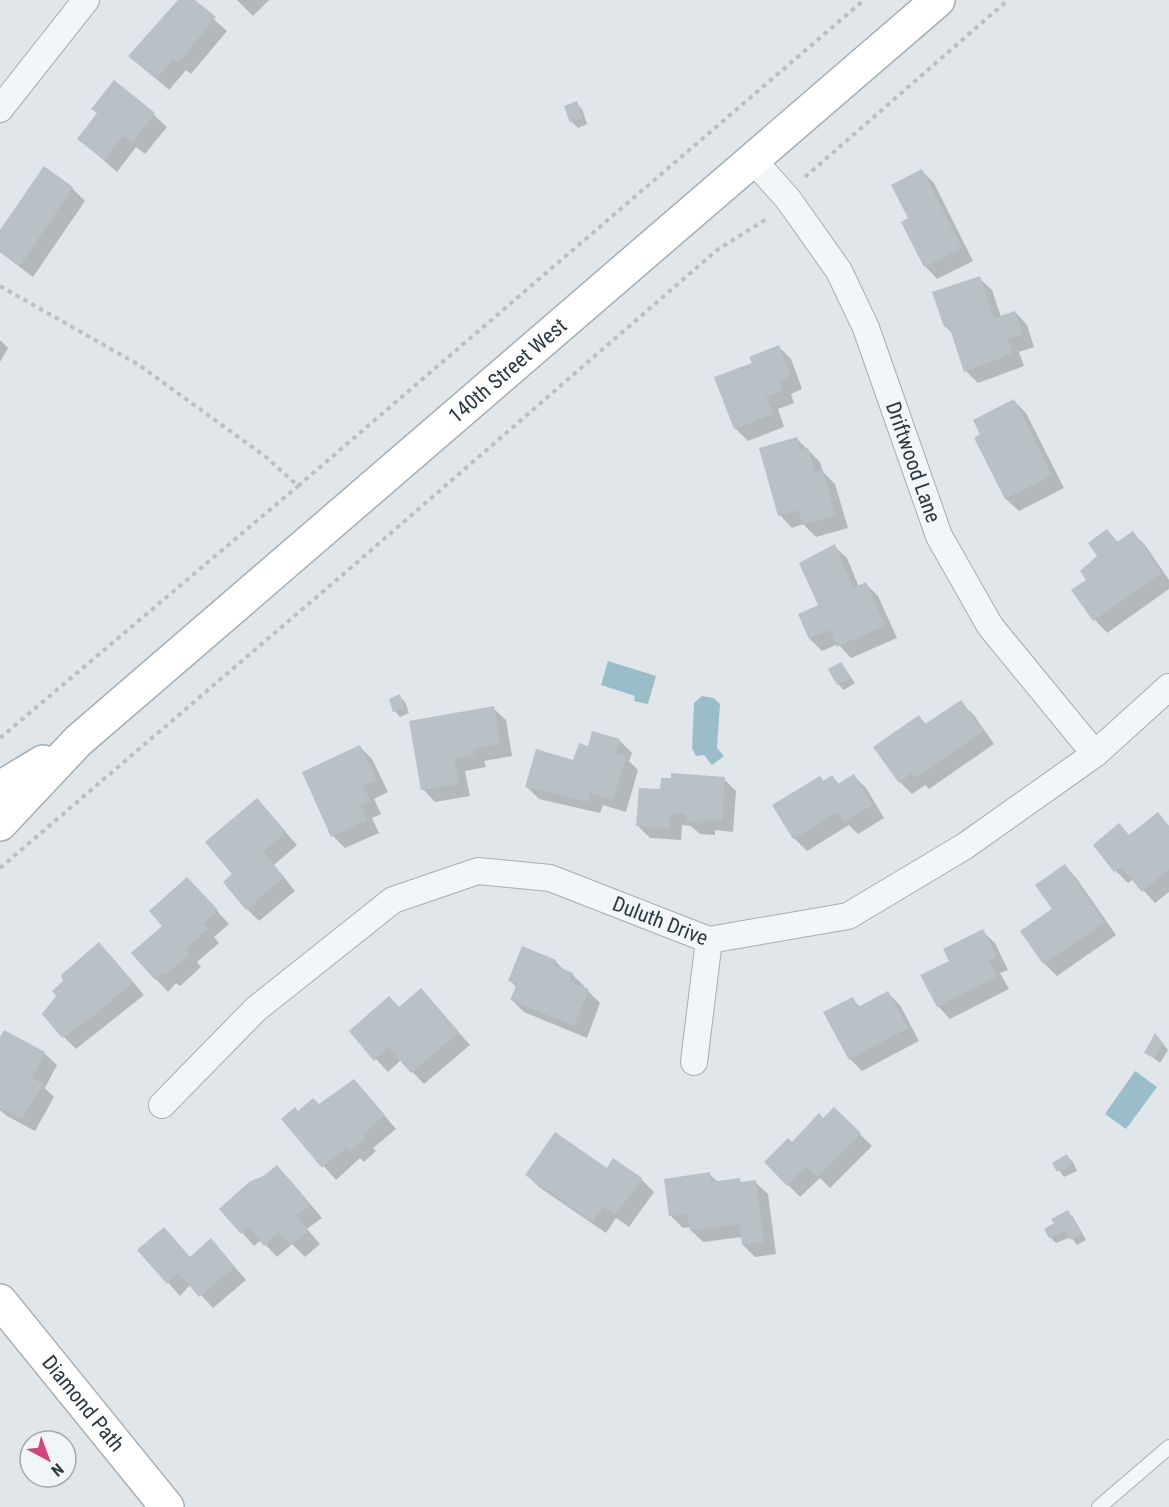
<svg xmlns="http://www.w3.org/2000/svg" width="1169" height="1507" viewBox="0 0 1169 1507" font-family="'Roboto Condensed',sans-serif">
  <rect width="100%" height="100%" fill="#e0e6e9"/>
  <!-- water -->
  <path fill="#9bbdc9" d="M608,661L656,676L648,704L634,701L635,696L601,685Z
    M702,696L714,698L720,704L717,748L724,756L712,765L704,755L696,756L692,748L694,703Z
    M1135,1071L1157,1087L1126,1129L1105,1114Z"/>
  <!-- shadow -->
  <path fill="#0003" d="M180,0H192L227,31L191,74L186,70L169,90L130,56Z
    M237,0H269L253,16Z
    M114,83L154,115L167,127L145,154L136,147L117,172L79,139L98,114Z
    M576,103L582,109L587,124L578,128L572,122Z
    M44,168L72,188L85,201L33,277L0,252V233Z
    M922,171L934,183L973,261L937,279L925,266L910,219Z
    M979,278L992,290L1001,317L1015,312L1027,325L1034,347L1019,352L1024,366L978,383L966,371L954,335L945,326Z
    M0,340L8,348L0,362Z
    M779,347L791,359L802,389L791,394L794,403L778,409L784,427L748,441L735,428L753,364Z
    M1014,401L1026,413L1064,488L1019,511L1006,499L976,438Z
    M796,438L820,462L823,472L835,484L848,528L816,537L803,524L792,528L780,515Z
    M1107,531L1119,543L1133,533L1145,545L1169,580V589L1107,633L1095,620L1073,591L1088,580L1099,557Z
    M834,546L847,558L859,587L866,584L878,596L897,638L851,658L838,644L822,651L810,639L800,615L820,606Z
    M841,664L855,683L844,690L838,684Z
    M399,696L405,702L409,713L400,717L395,711Z
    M960,702L973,714L994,744L929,789L925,785L912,794L900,782L919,717L927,725Z
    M493,708L506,720L512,756L484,761L486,767L465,771L470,796L435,802L423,789Z
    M619,740L632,753L629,761L638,770L626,812L603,805L600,813L539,799L527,787L574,762L589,747Z
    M360,747L372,759L388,792L374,799L381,814L372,818L379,833L345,848L333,836Z
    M854,776L866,788L884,818L858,834L849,825L807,851L794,838L774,805L820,777L824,782L832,777L840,785Z
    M724,779L736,791L733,832L715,830V835L700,834L691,826L682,825L681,840L650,838L638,826L662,791Z
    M257,800L297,845L274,865L295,891L259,921L247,909L234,874Z
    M1157,814L1169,826V892L1155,903L1133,879L1128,883L1116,871L1130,836Z
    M1065,866L1077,879L1116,935L1057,976L1044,963L1022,931L1054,909Z
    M199,891L229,924L214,937L219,943L197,962L201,967L180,986L176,983L168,992L133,954Z
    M982,931L995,943L1008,970L1000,973L1009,989L950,1019L938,1006L951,961Z
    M111,956L144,995L76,1049L63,1036Z
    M555,961L564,970L572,974L584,986V989L588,991L600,1003L587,1038L524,1012L512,1000L517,988L510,980Z
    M421,990L470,1045L424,1084L401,1060L388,1072L351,1032L400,1008Z
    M888,993L900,1005L919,1041L862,1071L850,1059L852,999L860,1007Z
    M1160,1040L1168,1050L1160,1063L1146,1052Z
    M0,1041L44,1053L57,1065L45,1088L54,1097L35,1131L7,1116L0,1110Z
    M366,1094L396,1129L373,1148L376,1151L364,1162L360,1158L336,1180L283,1120L319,1106Z
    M834,1109L872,1146L830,1188L820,1178L800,1197L766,1162L792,1144Z
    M1067,1156L1073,1162L1077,1171L1064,1177L1054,1163Z
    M614,1160L641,1179L654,1192L629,1227L616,1218L606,1233L539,1187L527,1175L607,1170Z
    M709,1174L718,1182L740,1180L743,1184L755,1182L768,1194L776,1254L755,1257L743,1245L742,1237L703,1242L691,1230V1227L683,1228L670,1215Z
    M289,1179L322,1218L307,1229L320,1244L305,1257L292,1244L277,1257L261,1240L254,1246L221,1209Z
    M1068,1212L1073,1217L1086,1240L1077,1245L1071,1237L1056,1243L1050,1237L1056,1224Z
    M211,1240L246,1280L213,1308L191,1284L180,1296L139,1250L190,1258Z"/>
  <!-- building -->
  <path fill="#b8c1c6" d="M178,0H195L216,17L178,63L173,59L156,79L128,56Z
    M114,80L155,113L132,143L123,136L104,160L77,139L97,113L91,109Z
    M577,101L583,118L570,123L564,106Z
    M44,166L73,187L20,266L0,251V230Z
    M922,169L962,248L924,267L901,222L908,218L891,185Z
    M980,276L994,318L1015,311L1023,334L1008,339L1013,353L964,372L949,326L944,327L932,292Z
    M779,345L791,376L780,381L783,390L766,397L773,414L734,429L714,377L752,363L749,357Z
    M1014,399L1052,475L1005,499L974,438L980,434L973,420Z
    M797,437L801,450L808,448L815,472L823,470L836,516L802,525L798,510L778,516L759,448Z
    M1107,529L1117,542L1133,531L1162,573L1093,621L1071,590L1086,580L1080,571L1097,556L1088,543Z
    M835,544L853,588L866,582L885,626L837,647L830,630L809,639L798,614L818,605L799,563Z
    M841,662L851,677L837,685L828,669Z
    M400,694L404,708L393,712L389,699Z
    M961,700L983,731L916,778L912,773L899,783L873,747L919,715L925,724Z
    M494,706L500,744L473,749L474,755L454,758L459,784L421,790L409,721Z
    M592,731L620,739L616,754L626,756L613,800L590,793L588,802L525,787L536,749L573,760L579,743L588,746Z
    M360,745L377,780L363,786L370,801L361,805L367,820L331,837L302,772Z
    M671,773L725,777L722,820L703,819V823L686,822V814L671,813L669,829L636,826L639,788L660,789L661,778H671Z
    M854,774L873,805L844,822L838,812L793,839L772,805L820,776L823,781L832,775L838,784Z
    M257,798L286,832L263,852L284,877L246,910L223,882L232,874L205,842Z
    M1158,812L1169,826V869L1142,892L1121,867L1114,872L1093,845L1119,823L1129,835Z
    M1065,864L1105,922L1043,964L1020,931L1052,909L1035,885Z
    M187,877L218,910L203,924L208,929L186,949L190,954L166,975L163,972L155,980L131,953L162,926L149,911Z
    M983,929L997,957L989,960L997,977L937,1007L920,975L949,961L943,949Z
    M99,942L133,982L97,1013L62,1038L42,1014L56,996L52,991L63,981L61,975Z
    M522,946L556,960L554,965L573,973L569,981L589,989L574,1026L510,1000L517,984L508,981Z
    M421,988L459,1032L411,1073L389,1048L374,1061L349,1031L389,996L399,1007Z
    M888,991L908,1028L849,1060L823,1012L853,997L858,1007Z
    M4,1030L45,1052L32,1078L43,1084L22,1119L0,1108V1037Z
    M1155,1033L1163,1043L1154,1058L1144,1053Z
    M354,1079L385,1115L362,1135L365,1138L351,1151L347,1147L322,1168L281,1119L295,1107L298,1111L313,1098L319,1104Z
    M834,1107L861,1133L817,1177L806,1166L787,1186L764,1162L788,1138L792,1142L819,1113L823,1118Z
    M555,1132L607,1168L613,1158L642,1178L616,1215L603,1207L593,1222L525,1175Z
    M1067,1154L1072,1165L1057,1172L1052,1163Z
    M277,1165L311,1205L296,1216L309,1231L291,1245L279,1232L264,1246L249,1227L241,1234L219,1209L249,1182L265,1175Z
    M710,1172L711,1182L740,1178V1182L756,1180L764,1242L742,1245L739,1224L690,1231L687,1214L669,1216L664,1179Z
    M1068,1210L1081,1234L1070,1240L1066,1231L1049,1238L1044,1229L1054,1223L1051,1219Z
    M164,1227L190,1257L211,1238L235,1267L199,1297L178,1272L167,1284L137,1250Z"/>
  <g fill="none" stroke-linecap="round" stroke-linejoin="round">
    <defs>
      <path id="lane" d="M1099,1507L1169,1447"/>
      <g id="street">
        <path d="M0,109L86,0"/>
        <path id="s1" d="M753,160L788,199L839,271L866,328L939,536L990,626L1095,754"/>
        <path d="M694,1062L709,940"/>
        <path id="s2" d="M162,1105L256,1009L393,900L478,871L550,878L709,940L848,916L965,846L1095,754L1169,687"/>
      </g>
      <g id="secondary">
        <path d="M0,788L43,762"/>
        <path id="s3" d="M0,824L78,741L938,0"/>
        <path id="s4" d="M0,1301L167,1507"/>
      </g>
    </defs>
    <!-- lane casing -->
    <use href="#lane" stroke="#a5aeb3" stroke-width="16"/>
    <!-- street casing -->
    <use href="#street" stroke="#a5aeb3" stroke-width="28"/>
    <!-- secondary casing -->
    <use href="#secondary" stroke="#a5aeb3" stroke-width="36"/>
    <!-- path -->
    <path stroke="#bac1c5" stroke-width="4" stroke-dasharray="4.5 4.5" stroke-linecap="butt" d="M805,177L1008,0
      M0,286L139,365L266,457L298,486L864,0
      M0,738L298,486
      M0,868L361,559L717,250L768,218"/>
    <!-- lane -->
    <use href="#lane" stroke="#f3f6f8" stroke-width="14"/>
    <!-- street -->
    <use href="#street" stroke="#f3f6f8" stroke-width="26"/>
    <!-- secondary -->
    <use href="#secondary" stroke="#fff" stroke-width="33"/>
  </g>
  <g text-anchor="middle" stroke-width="6" stroke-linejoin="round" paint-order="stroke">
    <!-- street labels -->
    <g font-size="21" fill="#293841" stroke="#f0f5f7">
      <text dy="7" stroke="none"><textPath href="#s3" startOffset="681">140th Street West</textPath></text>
      <text dy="7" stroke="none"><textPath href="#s1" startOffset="346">Driftwood Lane</textPath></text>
      <text dy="7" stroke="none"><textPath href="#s2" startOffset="590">Duluth Drive</textPath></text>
      <text dy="7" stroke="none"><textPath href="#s4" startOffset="132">Diamond Path</textPath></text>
    </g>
  </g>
  <!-- north arrow -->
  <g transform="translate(48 1459) rotate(139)"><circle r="28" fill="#f0f5f7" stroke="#a0a9ae" stroke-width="1.5"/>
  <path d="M0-4.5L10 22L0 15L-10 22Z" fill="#cf457d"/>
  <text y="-9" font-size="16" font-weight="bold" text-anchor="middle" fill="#293841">N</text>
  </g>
</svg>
